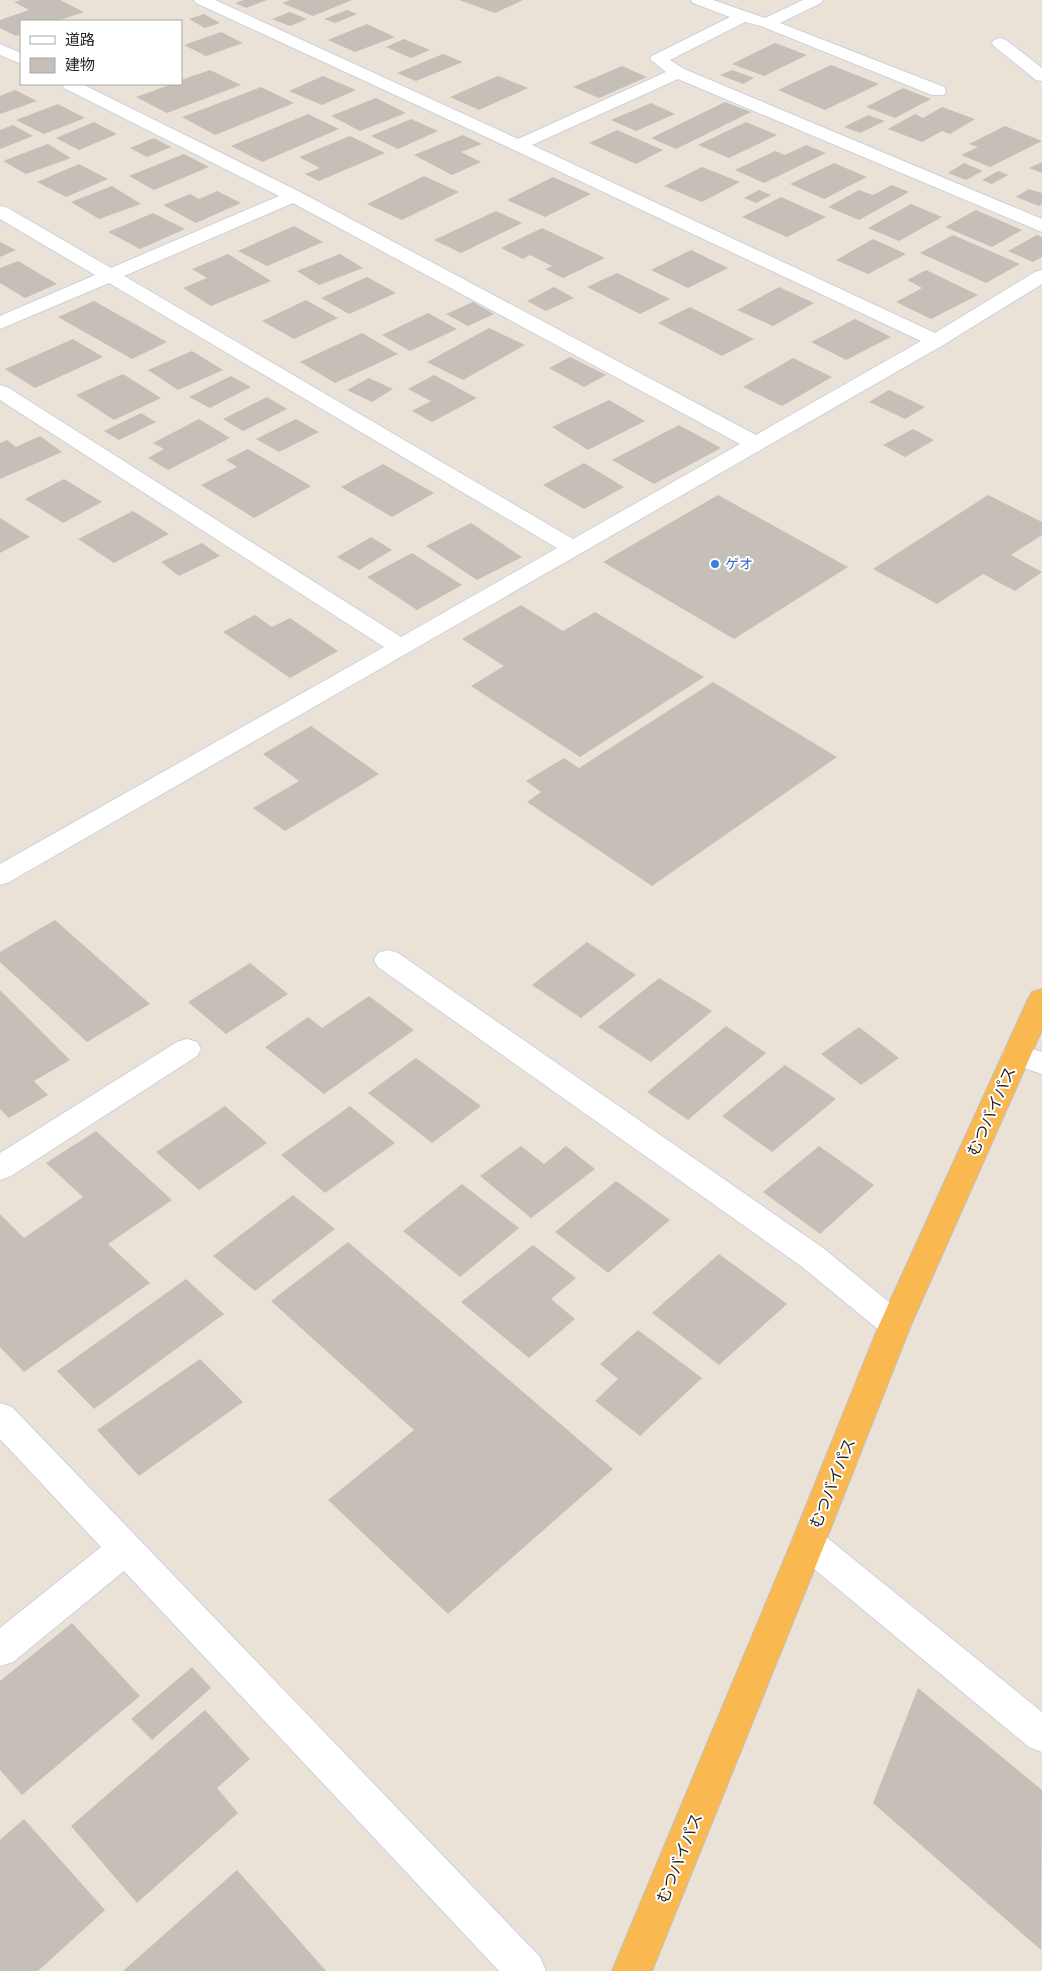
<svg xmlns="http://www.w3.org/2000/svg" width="1042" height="1971" viewBox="0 0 1042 1971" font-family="Manrope,'Noto Sans JP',sans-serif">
  <rect width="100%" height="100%" fill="#eae2d7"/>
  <!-- building -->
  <path fill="#c5bfb7" d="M21,0H60L84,12L57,21H21V34L16,36L0,28V20L29,10L14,2Z
    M244,0H267L246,8L235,3Z
    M290,0H352L313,16L282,3Z
    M459,0H523L495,13Z
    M347,10L357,14L335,23L324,19Z
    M290,12L307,19L290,26L272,19Z
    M204,14L220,23L205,28L189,19Z
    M367,24L395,37L355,52L328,40Z
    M221,32L243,43L206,56L184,45Z
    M404,39L430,50L411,58L386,47Z
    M775,43L807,55L764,76L732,64Z
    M443,54L463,62L416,81L397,73Z
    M831,65L879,84L825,110L778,90Z
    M622,66L647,77L599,98L573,87Z
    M210,70L241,85L167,113L136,97L172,84H181V80Z
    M732,70L754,78L743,84L720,75Z
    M323,76L356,90L322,105L289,91Z
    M498,76L528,88L479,110L450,97Z
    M261,87L294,103L215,135L182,117Z
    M903,88L931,99L895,118L866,107Z
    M15,90L37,101L0,114V96Z
    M376,98L406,113L360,131L331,116Z
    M725,102L751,112L676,149L651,138Z
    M651,103L675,114L636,131L611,120Z
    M58,104L85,118L44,134L16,120Z
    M942,107L975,119L950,134L942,131L922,142L888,129L915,114L923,118Z
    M308,114L339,129L262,162L231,146Z
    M868,115L885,121L860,133L844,127Z
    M411,119L438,131L398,149L371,136Z
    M94,122L117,134L79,150L56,138Z
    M746,122L777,135L729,158L698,145Z
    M13,125L33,136L0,149V130Z
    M1005,126L1042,141L990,167L961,155L978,147L969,144Z
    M617,130L663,150L636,164L589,143Z
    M463,135L482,144L461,152L481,162L452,175L414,155Z
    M350,136L385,153L319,181L305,174L320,168L299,157Z
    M154,138L171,147L147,157L130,148Z
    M48,144L71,158L26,174L3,161Z
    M806,145L826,153L764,183L735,170L775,151L785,155Z
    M184,154L209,167L154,190L129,176Z
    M1042,162V173L1029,168Z
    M834,163L867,177L824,199L790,184Z
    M964,163L983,171L966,180L948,173Z
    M79,164L108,179L66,197L37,182Z
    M702,167L740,182L702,202L664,186Z
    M998,171L1008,175L992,184L982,180Z
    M424,176L459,192L402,220L367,204Z
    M553,177L591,194L545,217L507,200Z
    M892,185L909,192L859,220L828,207L859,190L873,195Z
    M112,186L141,204L99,219L71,202Z
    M1029,189L1042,193V204L1039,206L1016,197Z
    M759,190L771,195L756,203L744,198Z
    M217,191L241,203L196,223L163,205L190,194L199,199Z
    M781,197L826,217L787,237L742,217Z
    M911,204L942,217L899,241L868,228Z
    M976,210L1022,230L992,247L945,227Z
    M496,211L522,223L461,253L434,240Z
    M153,213L185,229L140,249L108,232Z
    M294,226L323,242L267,266L238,251Z
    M542,228L605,258L563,278L545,269L552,266L530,255L523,259L501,248Z
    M953,235L1020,264L986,283L920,253Z
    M1037,235L1042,237V257L1033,262L1008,251Z
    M873,239L906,254L868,274L836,260Z
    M0,242L16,250L0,257Z
    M691,250L728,268L688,288L651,270Z
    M228,254L271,281L211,306L183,288L207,278L192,269Z
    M340,254L363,268L319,285L297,271Z
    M18,261L57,284L25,298L0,283V268Z
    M926,270L978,295L931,319L896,302L922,288L907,280Z
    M617,273L670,299L640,314L587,287Z
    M367,277L396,293L349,314L321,298Z
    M554,287L574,298L546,311L527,301Z
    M779,287L814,303L773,326L737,310Z
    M306,300L338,318L294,339L262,321Z
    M94,301L167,342L132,359L58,317Z
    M473,302L494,314L468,326L446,314Z
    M690,307L754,339L722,356L658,323Z
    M428,313L457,329L410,351L382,335Z
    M855,319L891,337L846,360L811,342Z
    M489,328L525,345L463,380L427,362Z
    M362,333L398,354L335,383L300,362Z
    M73,339L103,357L35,388L5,369Z
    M192,351L223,370L178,390L148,370Z
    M570,357L606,375L584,387L549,368Z
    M793,358L832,377L782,406L743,387Z
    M123,374L161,398L114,420L76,395Z
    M434,375L477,398L432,422L412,411L431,401L408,389Z
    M231,376L251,387L210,408L189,397Z
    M369,378L393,389L372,402L347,390Z
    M889,390L925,407L905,419L869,402Z
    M267,397L287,409L243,431L223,419Z
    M609,400L645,421L588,450L552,427Z
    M141,413L156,422L119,440L104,431Z
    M199,419L230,438L168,470L148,458L164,449L153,443Z
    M296,419L319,432L279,452L256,439Z
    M679,425L721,448L654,484L612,460Z
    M913,429L934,440L905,457L883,445Z
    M40,436L62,452L0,479V443L7,440L16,447Z
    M248,449L311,486L254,518L201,485L237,467L226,460Z
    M584,463L624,487L584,509L543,485Z
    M383,464L434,493L392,517L341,487Z
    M64,479L102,502L63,523L25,499Z
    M718,495L848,567L734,639L603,562Z
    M988,495L1042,522V535L1011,555L1042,572L1015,591L983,574L937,604L873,569Z
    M133,511L169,534L114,563L78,539Z
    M0,518L30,537L0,553Z
    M471,523L522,557L477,580L426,546Z
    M371,537L392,550L359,570L337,557Z
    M202,543L220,556L179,576L161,562Z
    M412,553L462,585L417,610L367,577Z
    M521,605L563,631L595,612L704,677L580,757L471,686L504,666L462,639Z
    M255,615L272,627L290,618L338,651L290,678L223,632Z
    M713,682L837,757L652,886L527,802L541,792L526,781L564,758L579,768Z
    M311,726L379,774L285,831L253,808L299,781L263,754Z
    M55,920L150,1004L87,1042L0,962V952Z
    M587,942L636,975L581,1018L532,985Z
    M250,963L288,994L226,1034L188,1002Z
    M659,978L712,1011L651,1062L598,1027Z
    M0,990L70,1060L34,1081L48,1095L9,1118L0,1109Z
    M369,996L414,1030L324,1094L265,1047L308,1017L322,1028Z
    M726,1026L766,1053L688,1120L647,1092Z
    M859,1027L899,1058L861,1085L821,1054Z
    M416,1058L481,1106L432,1143L368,1093Z
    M785,1065L836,1099L772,1152L722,1116Z
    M225,1106L267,1143L199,1190L156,1152Z
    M350,1106L395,1143L325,1193L281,1155Z
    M96,1131L172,1200L108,1244L150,1283L24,1372L0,1347V1214L24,1238L83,1197L46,1163Z
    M521,1146L544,1164L566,1146L595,1169L531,1218L480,1176Z
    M819,1146L874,1185L820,1234L763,1192Z
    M616,1181L670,1220L608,1273L555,1232Z
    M462,1184L519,1228L460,1277L403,1231Z
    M293,1195L335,1229L255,1291L213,1256Z
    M348,1242L613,1469L448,1614L328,1500L414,1430L271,1301Z
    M533,1245L576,1278L551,1299L575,1319L529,1358L461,1302Z
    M719,1254L787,1304L719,1365L652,1313Z
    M186,1279L224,1314L94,1409L57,1371Z
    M638,1330L702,1378L640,1436L595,1401L618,1379L600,1364Z
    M200,1359L243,1402L139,1476L97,1430Z
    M72,1623L140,1696L22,1795L0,1770V1681Z
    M192,1667L211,1688L152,1740L131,1719Z
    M918,1688L1042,1790L1041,1950L873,1803Z
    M205,1710L250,1759L217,1788L238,1813L137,1903L71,1826Z
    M24,1819L105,1910L38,1971H0V1840Z
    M237,1870L326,1971H123Z"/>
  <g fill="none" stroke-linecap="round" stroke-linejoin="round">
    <defs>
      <path id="service" d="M1000,38L1006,40L1042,68V81L1036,80L994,46L992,43L994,40Z"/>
      <path id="minor" d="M194,0H215L518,139L666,72L650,59L652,56L730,17L693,3L691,0H713L765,18L803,0H823L821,3L780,23L944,87L946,91L944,95H932L761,26L745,22L670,60L684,69L1042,219V232L678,79L532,145L935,333L1035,272L1042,270V284L943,345L9,882L0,885V864L384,647L0,400V385L7,387L401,637L557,548L109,283L0,329V316L95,275L0,219V206L6,207L111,268L279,196L64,88L62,84H82L300,192L756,435L921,341L512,149L196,3ZM293,203L740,444L573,539L124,276Z
        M0,44L21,53V64L0,55Z
        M388,950L398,953L823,1248L906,1316L911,1325L906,1334L895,1338L884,1334L801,1266L378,967L374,960L378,953Z
        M187,1039L197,1042L201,1049L197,1056L11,1176L0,1180V1153L177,1042Z
        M1016,1044L1042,1052V1074L1006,1062L1002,1055L1006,1048Z
        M0,1403L12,1407L540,1957L546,1971H499L124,1571L13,1662L0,1666V1628L101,1547L0,1439Z
        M808,1528L820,1532L1042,1712V1752L1029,1747L796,1554L791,1543L796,1532Z"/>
      <path id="trunk" d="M1042,989V1030L911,1325L825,1543L652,1971H612L791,1543L879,1325L1028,999L1032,992Z"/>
    </defs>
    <!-- service casing -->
    <use href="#service" stroke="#ccd0e0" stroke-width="2"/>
    <!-- minor casing -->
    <use href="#minor" stroke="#ccd0e0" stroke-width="2"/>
    <!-- trunk casing -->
    <use href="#trunk" stroke="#c2c2c2" stroke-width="2"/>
    <!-- service -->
    <use href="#service" fill="#fff" fill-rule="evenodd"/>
    <!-- minor -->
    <use href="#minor" fill="#fff" fill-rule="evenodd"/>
    <!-- trunk -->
    <use href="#trunk" fill="#f9b850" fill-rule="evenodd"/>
  </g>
  <!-- markers -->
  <circle fill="#3f7fe0" stroke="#fff" stroke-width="2" cx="715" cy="564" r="5"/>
  <g text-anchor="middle" stroke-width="4" stroke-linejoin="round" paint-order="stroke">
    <!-- shop labels -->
    <g font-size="14" fill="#366cbe" stroke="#fff" text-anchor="start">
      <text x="725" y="569">ゲオ</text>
    </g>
    <!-- near-street labels -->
    <g font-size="16" fill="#262626" stroke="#fff">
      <text transform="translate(991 1111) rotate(-66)" y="6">むつバイパス</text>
      <text transform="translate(832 1483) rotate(-68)" y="6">むつバイパス</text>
      <text transform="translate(679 1858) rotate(-68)" y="6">むつバイパス</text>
    </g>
  </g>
  <!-- legend -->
  <rect x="20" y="20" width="162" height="65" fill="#ffffff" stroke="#a8a8a8"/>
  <rect x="30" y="36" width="25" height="8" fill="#ffffff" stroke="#a8a8a8"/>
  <text x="65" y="45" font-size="15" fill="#262626">道路</text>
  <rect x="30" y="58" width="25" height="15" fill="#c5bfb7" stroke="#a8a8a8"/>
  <text x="65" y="70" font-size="15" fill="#262626">建物</text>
</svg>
